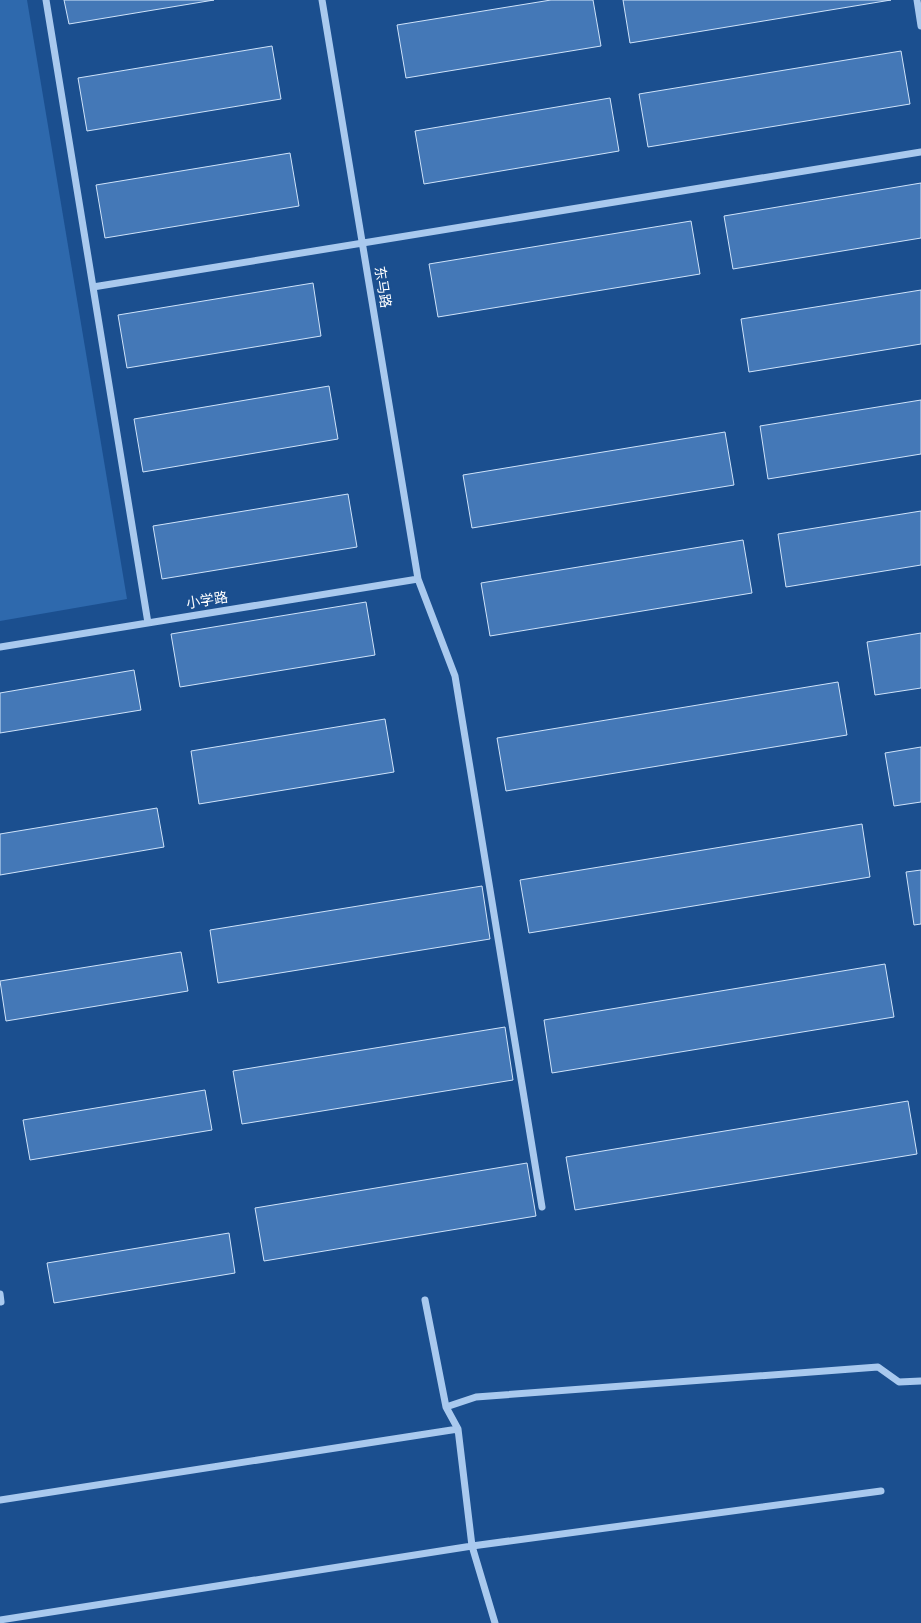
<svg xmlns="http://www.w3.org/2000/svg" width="921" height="1623" viewBox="0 0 921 1623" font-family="'Fira Sans','Noto Sans SC',sans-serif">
  <rect width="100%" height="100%" fill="#1b4f8f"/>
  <!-- green -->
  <path fill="#2e69ad" d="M0,0H27L127,599L0,621Z"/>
  <!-- building -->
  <path fill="#4478b7" stroke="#cfe3fa" d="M64,0H214L69,24Z
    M551,0H593L601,46L406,78L397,25Z
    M623,0H891L630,43Z
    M272,46L281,99L87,131L78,78Z
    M901,51L910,104L648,147L639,94Z
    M610,98L619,151L424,184L415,131Z
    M290,153L299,206L105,238L96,185Z
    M921,183V238L733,269L724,216Z
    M691,221L700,274L438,317L429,264Z
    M313,283L321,336L127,368L118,315Z
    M921,290V344L749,372L741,319Z
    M329,386L338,439L143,472L134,419Z
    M921,400V454L768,479L760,426Z
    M725,432L734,485L472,528L463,475Z
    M348,494L357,547L162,579L153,526Z
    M921,511V565L786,587L778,534Z
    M743,540L752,593L490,636L481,583Z
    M366,602L375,655L180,687L171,634Z
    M921,633V688L875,695L867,642Z
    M134,670L141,710L0,733V693Z
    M838,682L847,735L506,791L497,738Z
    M385,719L394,772L199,804L191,751Z
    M921,747V802L894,806L885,753Z
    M157,808L164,847L0,875V834Z
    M862,824L870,877L529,933L520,880Z
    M921,870V924L914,925L906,872Z
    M482,886L490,939L218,983L210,930Z
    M181,952L188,991L6,1021L0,981Z
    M885,964L894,1017L552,1073L544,1020Z
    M505,1027L513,1080L242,1124L233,1071Z
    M205,1090L212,1130L30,1160L23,1120Z
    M908,1101L917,1154L575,1210L566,1157Z
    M527,1163L536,1216L264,1261L255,1208Z
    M229,1233L235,1273L54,1303L47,1263Z"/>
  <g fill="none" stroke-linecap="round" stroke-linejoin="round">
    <!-- minor -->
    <path stroke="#a9c9ee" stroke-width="7" d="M46,0L148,623
      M322,0L418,579L455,676L542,1207
      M917,0L921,26
      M93,287L921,152
      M0,647L418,579
      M0,1294L1,1302
      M425,1300L446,1407L458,1429L472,1546L495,1623
      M446,1407L476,1397L878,1367L899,1382L921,1381
      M0,1500L458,1429
      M0,1620L472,1546L881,1491"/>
  </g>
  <g text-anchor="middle" stroke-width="4" stroke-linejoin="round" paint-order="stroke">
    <!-- street labels -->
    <g font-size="14" fill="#fff" stroke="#1b4f8f">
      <text transform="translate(383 287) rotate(81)" y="5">东马路</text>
      <text transform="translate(207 600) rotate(-9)" y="5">小学路</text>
    </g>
  </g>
</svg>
